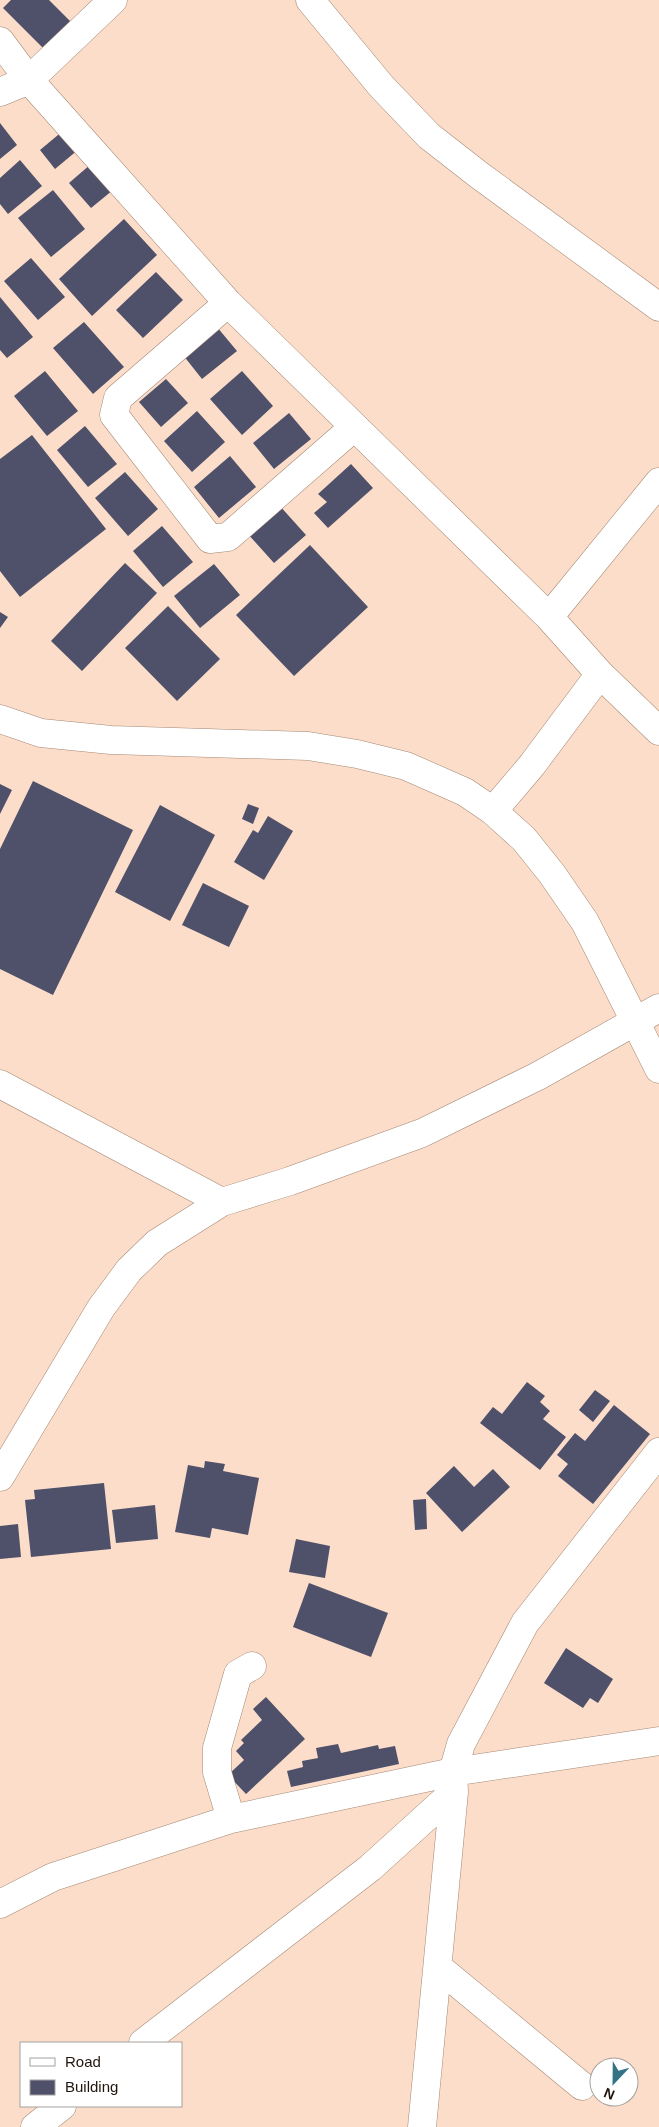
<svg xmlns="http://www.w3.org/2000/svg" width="659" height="2127" viewBox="0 0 659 2127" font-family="Arial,sans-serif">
  <rect width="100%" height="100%" fill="#fbddc9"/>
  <!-- building -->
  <path fill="#4f506a" d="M11,0H49L73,24L46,51L3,8Z
    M0,123L17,145L0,159Z
    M64,130L79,149L55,169L40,150Z
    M20,160L42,186L8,214L0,204V178Z
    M91,164L113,190L91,208L69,183Z
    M53,190L85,229L51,257L18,218Z
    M124,219L157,255L92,316L59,279Z
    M31,258L65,297L38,320L4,281Z
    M156,272L183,300L143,338L116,310Z
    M0,297L33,337L7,358L0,350Z
    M84,322L124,367L93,394L53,348Z
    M217,327L237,351L202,379L183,355Z
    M45,371L78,411L47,436L14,396Z
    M242,371L273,406L242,435L210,399Z
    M166,379L188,403L161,427L139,402Z
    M197,411L225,442L192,472L164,441Z
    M289,413L311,439L274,469L253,443Z
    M85,426L117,464L88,487L57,450Z
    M32,435L106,529L20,597L0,571V459Z
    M230,456L256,487L219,518L194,487Z
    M351,464L373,488L328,528L314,513L327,502L318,494Z
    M125,472L158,509L128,536L95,498Z
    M279,505L306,535L274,563L247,533Z
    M162,526L193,562L163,587L133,551Z
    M310,545L368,607L294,676L236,615Z
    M125,563L157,593L82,671L51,641Z
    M214,564L240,595L200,628L174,596Z
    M168,606L220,659L177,701L125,648Z
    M0,612L8,617L0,628Z
    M33,781L133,830L53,995L0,969V849Z
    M0,784L12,790L0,814Z
    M248,804L259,808L253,824L242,819Z
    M160,805L215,835L170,921L115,892Z
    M268,816L293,831L264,880L234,862L253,830L258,833Z
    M203,883L249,906L229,947L182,925Z
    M527,1382L545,1396L540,1402L550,1411L543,1419L566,1437L540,1470L480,1423L493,1407L502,1414Z
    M595,1390L610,1401L593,1422L579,1410Z
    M614,1405L650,1434L593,1504L558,1476L568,1464L557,1455L575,1433L585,1441Z
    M205,1461L225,1464L223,1471L259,1478L248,1535L212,1528L210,1538L175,1532L188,1465L204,1468Z
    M454,1466L474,1487L493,1469L510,1487L462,1532L426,1493Z
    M104,1483L111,1549L31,1557L25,1500L35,1499L34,1490Z
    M426,1499L427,1529L415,1530L413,1500Z
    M155,1505L158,1539L116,1543L112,1510Z
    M18,1524L21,1557L0,1559V1526Z
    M296,1539L330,1546L325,1578L289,1572Z
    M309,1583L388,1613L371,1657L293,1627Z
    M566,1648L613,1679L598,1703L590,1698L583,1708L544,1683Z
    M266,1697L305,1739L246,1794L228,1775L244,1760L236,1751L244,1743L241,1740L262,1720L253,1709Z
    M338,1744L341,1753L378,1745L379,1749L395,1746L399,1764L291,1787L287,1771L303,1767L302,1761L318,1758L316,1748Z"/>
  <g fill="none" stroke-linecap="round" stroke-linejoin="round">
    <defs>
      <path id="minor" d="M310,0L382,87L429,136L479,175L659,307
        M0,41L29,80L228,303L549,617L600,674L659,731
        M0,92L29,80L113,0
        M228,303L118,398L114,415L210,539L228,537L353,428
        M549,617L659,482
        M493,811L532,765L600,674
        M0,1084L222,1202
        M0,1477L101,1308L129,1270L157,1243L222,1202L290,1181L422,1133L538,1076L659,1008
        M231,1819L217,1772V1748L238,1674L252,1666
        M0,1904L53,1877L231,1819L453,1772L659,1741
        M438,1967L582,2086
        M143,2043L370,1868L454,1792
        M35,2127L62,2106
        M422,2127L454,1792L453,1772L461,1744L525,1623L659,1452"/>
      <path id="tertiary" d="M0,719L41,733L111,740L308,746L357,754L406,766L465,792L493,811L524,839L552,874L585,922L659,1069"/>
    </defs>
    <!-- minor casing -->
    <use href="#minor" stroke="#a58976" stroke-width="29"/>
    <!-- tertiary casing -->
    <use href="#tertiary" stroke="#a58976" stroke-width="29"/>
    <!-- minor -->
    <use href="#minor" stroke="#fff" stroke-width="28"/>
    <!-- tertiary -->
    <use href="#tertiary" stroke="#fff" stroke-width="28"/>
  </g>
  <!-- legend -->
  <rect x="20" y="2042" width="162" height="65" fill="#ffffff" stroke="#a5a19f"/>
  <rect x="30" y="2058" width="25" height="8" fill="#ffffff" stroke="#a5a19f"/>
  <text x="65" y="2067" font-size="15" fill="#1f150e">Road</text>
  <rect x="30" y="2080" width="25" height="15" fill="#4f506a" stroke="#a5a19f"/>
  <text x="65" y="2092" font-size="15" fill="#1f150e">Building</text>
  <!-- north arrow -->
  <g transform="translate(614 2082) rotate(202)"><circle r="24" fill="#ffffff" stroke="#a5a19f"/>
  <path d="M0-4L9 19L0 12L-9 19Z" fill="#327486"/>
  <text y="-8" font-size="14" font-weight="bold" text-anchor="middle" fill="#1f150e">N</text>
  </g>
</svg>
